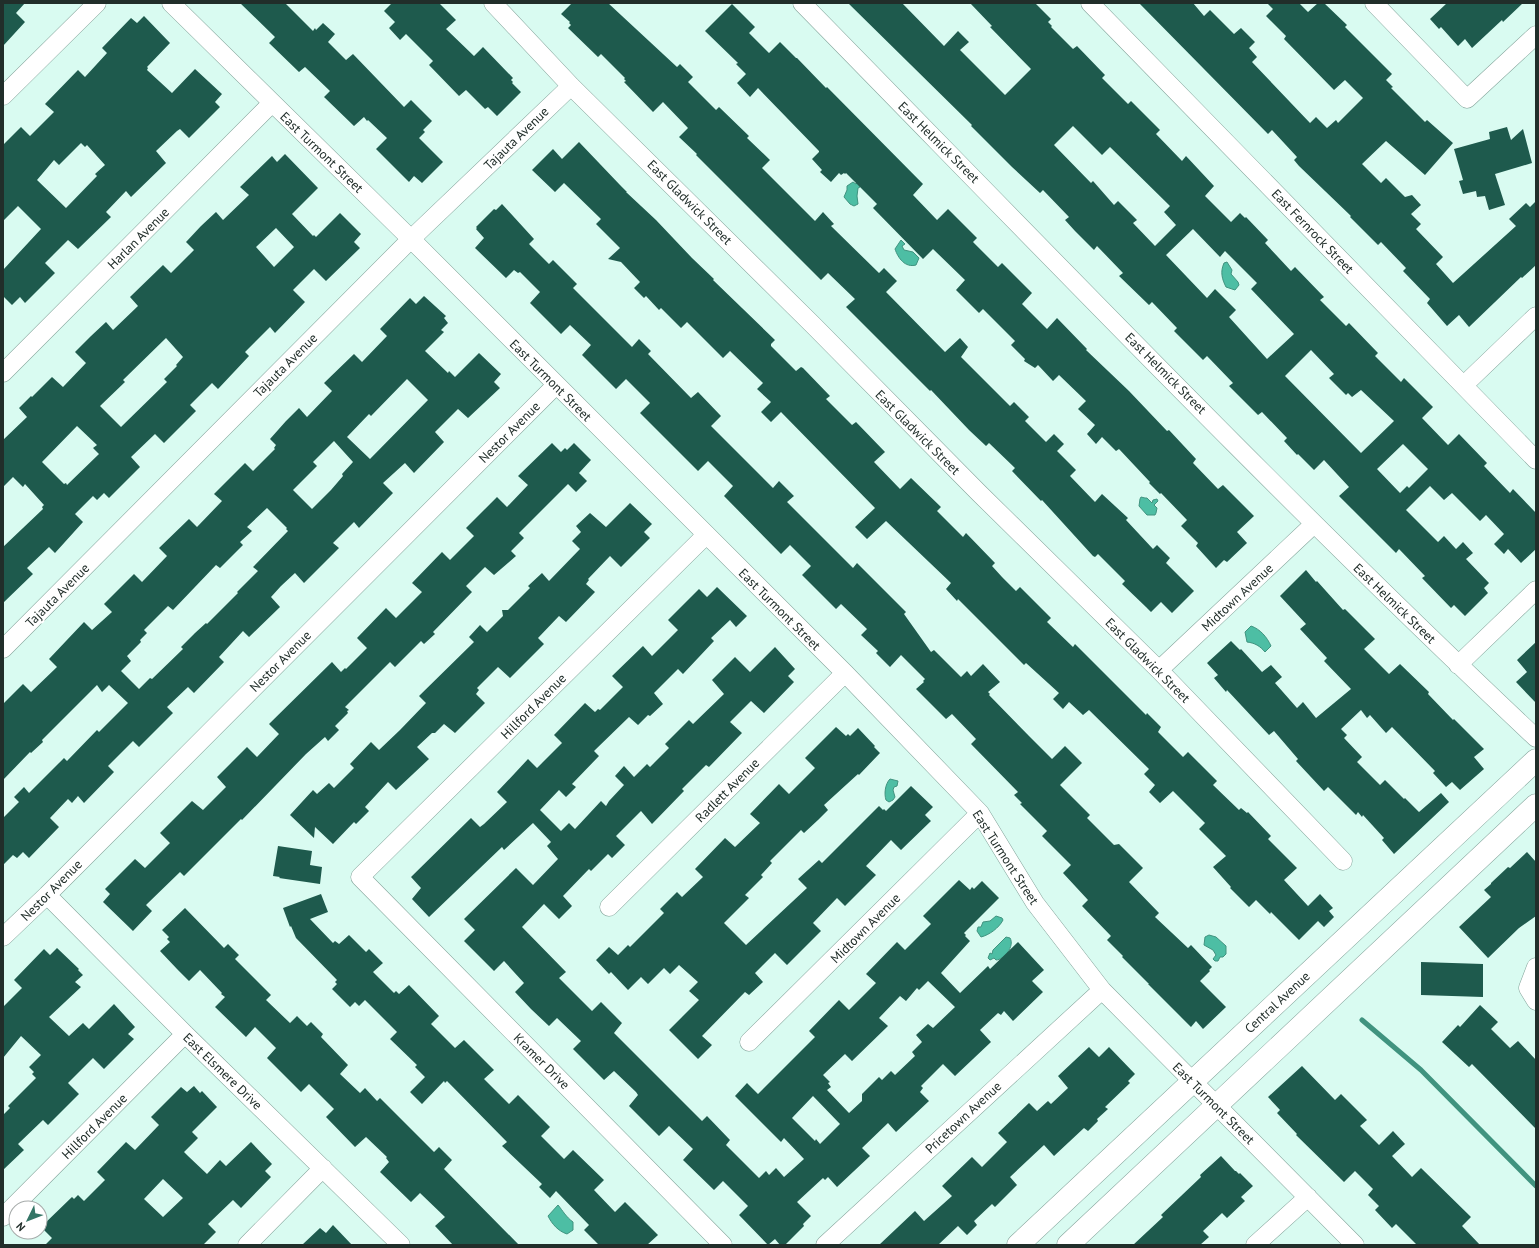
<svg xmlns="http://www.w3.org/2000/svg" width="1539" height="1248" viewBox="0 0 1539 1248" font-family="'PT Sans',sans-serif">
  <rect width="100%" height="100%" fill="#d9fbf1"/>
  <!-- water -->
  <path fill="#4dbea4" stroke="#40937f" d="M853,182L856,184L857,183L860,187L858,188L857,196L858,204L854,206L850,204L844,197L847,190V186Z
    M901,240L905,244L902,246L904,250L913,252L919,258L916,265C905,268 898,258 895,249Z
    M1227,262L1232,270L1231,274L1238,282L1239,285L1235,290L1226,287C1222,279 1220,272 1224,263Z
    M1141,497L1145,498H1147L1152,503L1153,500L1157,499L1158,501L1154,505L1157,508L1156,513L1155,515H1147L1139,506L1140,499Z
    M1251,626C1260,629 1267,637 1271,646L1265,652C1260,646 1255,643 1247,642L1245,632Z
    M890,779L898,781L897,786L894,787L893,790L895,797L893,800L889,802L886,800C884,794 885,784 890,779Z
    M996,916L1002,918L1003,920C999,928 989,935 981,937L977,931L978,927H981L983,922L990,921Z
    M1209,935L1216,937L1226,946V954L1223,957H1220L1218,961H1215L1213,959L1216,955L1213,950L1204,945L1205,937Z
    M1006,937L1010,938C1015,946 1004,960 996,960L994,958L990,960L988,958L990,953L992,954L993,950Z
    M558,1205C563,1211 566,1217 573,1222V1230L567,1234C558,1231 552,1224 548,1216Z"/>
  <g fill="none" stroke-linecap="round" stroke-linejoin="round">
    <!-- stream -->
    <path stroke="#40937f" stroke-width="5" d="M1362,1020L1421,1070L1536,1186"/>
  </g>
  <!-- building -->
  <path fill="#1e5a4d" fill-rule="evenodd" d="M3,3H25L16,13L25,22L3,46Z
    M240,3H285L313,31L315,28L316,30L323,23L335,34L328,42L346,60L353,54L404,107L411,100L432,121L423,130L425,132L419,138L443,162L422,183L414,176L409,182L376,149L387,138L368,120L367,121L364,117L354,126L324,97L330,91L305,67L299,72L269,43L275,37Z
    M392,3H439L456,20L446,29L474,56L483,47L513,78L511,80L513,82L512,83L521,92L497,116L488,107L485,109L466,90L459,96L429,65L433,61L406,34L400,40L389,28L395,22L384,11Z
    M572,3H608L677,67L680,64L693,77L688,82L716,110L719,107L749,136L747,138L770,160L762,168L815,221L823,212L834,224L831,226L879,273L884,268L897,281L886,292L945,352L960,338L968,347L961,357L1010,406L1014,402L1029,417L1025,421L1046,442L1054,434L1064,444L1057,451L1076,470L1070,476L1095,502L1102,494L1128,518L1126,520L1153,549L1157,545L1170,558L1166,563L1194,591L1172,613L1161,602L1151,612L1146,607L1122,584L1125,581L1098,554L1095,557L1093,556L1042,500L1041,501L1012,471L1015,468L989,443L986,446L969,430L931,390L930,391L846,307L855,299L828,273L821,280L696,155L697,154L679,137L688,128L663,102L653,112L624,82L626,81L624,79L625,78L601,54L598,57L568,28L571,25L569,23L570,22L561,14Z
    M848,3H902L944,46L958,31L969,42L960,50L1005,95L1031,69L990,27L992,26L970,3H1035L1051,19L1048,22L1052,26L1051,27L1073,49L1077,46L1105,75L1102,78L1128,104L1131,101L1160,130L1156,134L1182,161L1186,156L1214,186L1205,196L1231,222L1240,213L1245,218L1246,217L1268,240L1265,243L1291,271L1295,267L1324,297L1320,300L1346,326L1349,323L1378,353L1375,356L1401,382L1404,378L1433,407L1422,418L1448,445L1459,434L1487,463L1484,466L1510,493L1513,489L1536,513V549L1521,563L1508,549L1504,554L1494,544L1504,534L1486,515L1480,521L1452,493L1444,500L1430,486L1406,510L1438,542L1444,536L1456,549L1463,542L1473,553L1466,559L1489,583L1484,588L1488,593L1465,616L1454,605L1451,608L1422,578L1425,576L1399,549L1396,553L1339,496L1349,487L1324,460L1314,470L1298,454L1297,455L1284,441L1287,438L1262,412L1258,415L1229,386L1233,383L1207,356L1203,360L1174,331L1177,328L1152,302L1149,305L1119,276L1123,273L1097,246L1094,250L1075,231L1065,220L1069,217L1043,190L1040,193L1012,167L971,126L972,125ZM1073,126L1102,155L1110,147L1170,206L1164,212L1176,225L1155,246L1133,223L1137,220L1118,201L1114,205L1093,181L1091,183L1054,145ZM1193,229L1220,257L1225,251L1257,283L1251,289L1294,334L1267,359L1229,317L1236,310L1215,289L1207,298L1166,255ZM1311,350L1334,374L1329,378L1346,395L1348,393L1352,397L1361,390L1394,421L1361,453L1285,376ZM1403,444L1428,469L1409,488L1407,486L1400,493L1377,469Z
    M1139,3H1193L1204,16L1210,10L1234,34L1241,28L1255,42L1249,48L1257,57L1252,62L1310,123L1316,117L1327,128L1336,120L1338,123L1363,98L1345,80L1334,90L1284,39L1286,36L1266,16L1273,9L1267,3H1299L1308,12L1318,3H1324L1347,25L1345,27L1392,74L1386,80L1393,87L1391,88L1425,122L1427,120L1453,143L1425,175L1386,141L1362,164L1381,183L1386,178L1405,197L1412,195L1421,205L1411,214L1421,224L1416,229L1443,257L1436,264L1453,283L1516,226L1509,219L1526,203L1530,207L1536,201V265L1522,278L1521,277L1469,327L1459,315L1447,326L1427,303L1430,299L1403,271L1406,268L1381,242L1378,245L1350,217L1351,216L1299,166L1294,160L1297,157L1272,130L1268,134Z
    M1447,3H1523L1503,22L1502,20L1472,48L1465,39L1458,46L1441,27L1439,29L1430,19Z
    M732,4L755,27L749,33L769,53L780,42L796,58H797L826,88L827,87L923,184L913,195L937,220L948,209L977,238L973,242L998,267L1002,263L1032,293L1022,304L1047,329L1057,318L1087,349L1086,350L1129,391L1167,431L1169,430L1196,459L1193,463L1218,489L1223,485L1254,516L1237,532L1247,543L1227,562L1224,560L1216,568L1196,546L1198,543L1181,526L1187,520L1161,493L1160,494L1149,483L1150,482L1119,449L1116,451L1102,437L1096,444L1087,434L1095,425L1078,409L1086,401L1059,375L1053,381L1038,365L1035,368L1024,361L1025,359L1011,345L1015,341L983,309L979,313L956,290L965,280L933,249L923,259L873,208L877,204L846,173L845,174L844,173L841,175L839,173L831,182L820,172L822,170L812,159L819,152V151L758,88L750,97L737,83L746,74L736,64L738,63L705,31Z
    M144,16L170,43L147,67L148,68L147,70L172,93L195,69L222,94L215,102L220,107L189,138L180,129L177,131L156,151L166,163L131,197L126,191L106,212L111,217L78,249L68,240L45,263L55,273L25,303L20,297L12,305L3,296V270L41,229L18,206L3,221V145L21,127L30,136L54,112L45,104L78,70L85,77L107,53L102,48L131,18L137,23ZM81,143L85,147L87,145L105,165L95,174L97,176L66,208L37,180L54,160L59,165Z
    M1507,127L1511,140L1523,129L1532,163L1495,174L1505,205L1489,210L1485,196L1477,197L1476,191L1463,194L1459,181L1463,180L1454,149L1490,139L1489,132Z
    M579,142L620,185L627,192H626L656,220L692,258L714,279L713,280L775,340L771,344V346L796,371L801,367L803,368L830,396L826,399L852,425L856,422L885,452L874,462L900,489L911,478L941,507L937,511L963,537L966,533L995,563L992,566L1002,577L1016,591L1020,587L1051,618L1047,622L1073,647L1075,644L1146,715L1147,713L1161,727L1158,732L1183,757L1188,752L1217,781L1213,785L1239,810L1241,808L1247,813L1248,812L1271,836L1268,839L1297,868L1284,880L1308,906L1320,894L1333,908L1329,911L1334,917L1324,927L1318,921L1299,940L1271,912L1270,914L1256,900L1249,907L1230,888L1231,887L1213,867L1226,856L1199,829L1205,823L1173,791L1160,803L1149,792L1155,785L1144,774L1149,769L1089,710L1083,715L1069,702L1063,709L1053,699L1059,693L1026,663L1024,665L958,599L957,601L946,589L951,583L886,521L867,539L855,527L875,508L781,412L771,422L761,412L771,402L757,389L763,383L730,351L723,358L687,322L681,328L661,308L659,310L646,296L644,298L634,288L640,282L621,262L608,259L620,248L596,224L601,219L564,183L555,192L532,170L553,149L562,159Z
    M285,154L318,188L292,214L313,236L314,235L316,237L340,213L361,234L354,242L360,248L326,281L314,269L293,290L305,302L275,333L270,327L245,352L249,356L218,389L212,383L190,405L196,411L164,443L155,434L131,457L140,467L109,498L104,493L97,500L93,496L75,514L83,522L55,553L49,547L27,568L33,574L3,603V547L43,509L42,507L44,505L25,484L23,487L13,477L3,487V440L27,417L19,408L31,396L32,397L52,377L63,387L86,363L75,352L91,336L106,322L113,330L138,306L130,297L163,265L171,273L194,250L186,242L201,226L216,212L223,220L249,195L240,187L272,156L277,162ZM276,228L294,247L274,267L256,247ZM166,338L183,357L176,365L177,366L164,379L167,382L121,427L100,406L125,382L123,380ZM77,426L97,445L93,448L99,454L67,485L66,483L64,484L42,462Z
    M502,204L534,239L529,244L549,264L553,260L577,284L573,288L632,347L639,339L651,351L648,354L691,398L698,392L721,416L711,426L773,488L779,481L794,496L787,502L853,568L857,563L906,612L904,614L931,652L934,650L961,677L967,671L971,676L983,664L1000,682L988,692L990,694L989,695L1029,736L1052,759L1065,746L1082,763L1060,785L1090,815L1087,818L1114,845L1119,844L1143,868L1129,882L1159,913L1155,917L1188,948L1191,945L1212,967L1209,970L1210,971L1200,981L1226,1007L1203,1029L1196,1021L1191,1027L1148,984H1149L1122,957L1123,956L1107,940L1111,936L1082,906L1088,900L1063,873L1071,865L1042,836L1047,831L1020,804L1022,803L1014,795L1018,792L971,744L976,739L952,714L946,719L916,689L924,682L923,681L925,679L901,655L890,667L876,653L878,651L861,635L867,629L841,604L836,609L802,575L811,566L790,545L781,554L724,496L733,486L708,461L698,471L640,413L650,403L626,379L616,389L582,355L591,345L570,325L561,334L530,303L540,292L520,272L518,273L514,270L506,278L475,248L484,238L476,229L477,228L476,227L494,209L496,210Z
    M424,296L446,316L444,318L448,323L441,330L444,332L425,351L448,373L449,371L455,377L479,353L501,374L494,382L500,388L468,418L458,409L435,432L444,442L414,473L405,463L383,483L393,493L359,528L354,522L333,543L339,548L304,583L295,573L281,586L271,597L280,607L249,637L243,631L219,657L224,662L194,693L188,687L167,707L173,713L139,747L133,741L108,766L114,772L84,803L78,796L72,803L68,799L50,818L59,827L29,858L23,852L17,858L13,855L3,865V818L19,802L14,797L24,787L29,793L64,758L67,761L97,730L99,732L128,703L109,685L102,692L97,685L42,740L43,742L31,753L30,752L3,780V704L23,684L31,692L57,667L49,659L66,641L84,622L92,630L112,612L104,604L134,574L142,582L167,556L159,548L189,519L197,527L222,501L214,494L245,463L253,471L275,449L274,448L276,445L270,439L286,421L299,408L307,417L332,391L324,383L354,354L362,362L387,336L380,329L410,298L416,304ZM407,379L428,400L370,459L347,437L369,414L371,416ZM334,441L353,462L342,474L343,476L331,490L312,509L293,490L317,466L313,462ZM267,508L287,528L286,529L288,531L253,567L258,571L237,592L238,593L207,624L206,623L195,633L181,647L183,649L152,679L150,678L139,689L121,671L131,661L127,656L141,642L140,640L147,633L144,630L168,606L173,610L216,565L220,568L243,545L240,542L252,531L247,527Z
    M552,443L561,452L565,448L567,450L574,443L591,460L579,473L587,481L576,492L568,484L519,533L524,538L511,551L516,556L494,575L485,567L466,586L472,592L433,632L435,634L424,644L421,641L395,667L390,662L345,707L349,710L347,711L348,713L335,726L339,730L328,741L325,737L306,754L242,820L241,819L184,876L180,872L146,905L152,911L133,931L103,902L110,894L105,889L135,859L145,868L170,843L160,833L192,801L203,810L226,787L217,777L247,747L257,757L279,734L269,724L332,662L341,672L345,668L346,669L367,648L357,638L386,608L396,618L422,592L412,583L442,552L450,560L474,536L466,528L497,497L507,507L528,485L518,476Z
    M630,503L652,524L644,532L650,538L621,567L610,556L588,579L589,580L586,584L595,592L566,622L559,616L538,638L544,644L510,678L498,667L477,688L479,690L476,694L485,703L455,733L444,724L435,733H432L417,747L429,759L396,790L388,782L365,807L369,811L356,824L354,822L333,844L315,827L314,838L290,815L313,790L317,794L329,783L334,788L354,768L350,764L371,742L379,750L400,730L426,703L419,696L474,642L469,637L480,625L487,632L503,616L502,610H508L530,588L528,586L542,573L549,581L580,549L572,541L581,532L576,526L590,513L606,527Z
    M1306,570L1316,582L1317,581L1343,610L1345,609L1375,639L1364,649L1389,674L1400,664L1429,692L1428,694L1453,720L1454,719L1484,749L1474,757L1484,769L1460,790L1452,782L1446,787L1433,773L1435,771L1392,727L1386,733L1370,715L1367,718L1361,710L1341,729L1347,735L1344,738L1362,757L1357,762L1380,785L1385,780L1404,799L1405,798L1419,812L1441,793L1449,802L1394,854L1382,840L1384,838L1363,815L1362,817L1358,812L1356,815L1328,787L1324,791L1296,761L1298,759L1274,731L1269,735L1227,690L1226,692L1214,678L1218,675L1207,663L1231,641L1240,650L1241,649L1262,672L1271,665L1282,677L1275,683L1297,708L1303,702L1316,718L1351,689L1324,661L1327,658L1300,629L1306,624L1280,596Z
    M717,587L747,616L736,627L730,620L711,638L714,641L683,674L678,669L654,693L663,704L650,716L648,715L638,725L629,717L594,751L599,756L572,784L576,787L566,797L559,790L540,810L561,831L569,823L575,829L601,801L606,806L609,801L624,785L615,776L624,766L634,777L647,764L650,767L669,748L665,744L689,720L693,724L724,694L712,680L735,657L750,672L775,647L795,669L788,676L794,682L764,713L751,701L730,722L742,733L709,767L706,765L682,789L684,791L652,824L641,811L616,836L625,845L612,858L608,854L591,871L589,869L563,896L572,906L559,919L544,904L522,927L566,972L559,978L592,1011L601,1002L622,1023L614,1033L702,1121L707,1116L730,1140L726,1145L759,1178L766,1171L769,1175L776,1168L784,1177L804,1159L784,1138L781,1142L735,1096L747,1083L758,1094L815,1037L809,1031L839,1000L849,1010L876,983L866,974L897,942L905,950L931,924L923,916L959,880L970,890L972,887L974,889L982,881L999,898L964,933L966,935L965,936L970,941L941,973L960,993L988,966L990,969L1018,942L1044,970L1032,981L1043,992L1013,1021L1004,1011L1001,1015L998,1013L980,1030L991,1042L955,1076L943,1064L921,1086L923,1088L920,1092L929,1101L896,1132L888,1123L862,1148L870,1156L837,1187L828,1177L825,1180L823,1178L797,1202L811,1216L803,1224L804,1226L785,1245H780L775,1239L768,1245L739,1215L748,1206L723,1181L714,1190L683,1160L693,1149L669,1126L659,1136L629,1106L638,1095L636,1092L614,1071L604,1080L573,1049L581,1041L557,1018L549,1026L531,1009L515,992L524,983L504,961L494,971L464,941L475,930L464,919L516,868L533,885L558,859L547,846L551,842L533,823L504,850L502,847L429,917L412,899L421,888L411,877L471,818L480,827L484,824L507,802L497,792L515,773L528,759L537,768L562,743L554,735L585,703L595,712L598,709L600,710L623,687L612,676L643,646L652,656L678,630L668,620L699,589L707,597ZM928,981L955,1007L933,1028L928,1024L916,1035L922,1042L912,1052L915,1056L895,1075L891,1071L882,1080L879,1077L862,1094V1101L849,1113L827,1090L831,1087L828,1083L830,1082L823,1075L845,1054L852,1061L888,1026L879,1018L900,996L906,1001L917,988L919,990ZM813,1096L840,1124L820,1144L816,1139L815,1141L792,1118Z
    M1536,642V703L1516,682L1527,672L1517,660Z
    M836,727L846,736L848,734L850,736L858,728L875,746L874,747L880,753L859,775L858,774L824,805L828,810L818,820L804,833L801,830L770,861L772,863L761,875L763,877L745,895L749,898L724,923L746,945L807,888L798,879L819,860L822,863L879,806L883,810L884,809L886,811L911,786L933,807L925,815L931,821L901,850L891,840L866,866L876,875L845,906L837,898L813,923L821,931L787,965L775,953L755,973L763,982L749,995L745,992L702,1036L712,1045L698,1059L669,1030L699,1000L689,991L698,982L679,965L670,974L664,968L648,984L641,977L628,990L611,972L609,974L596,960L609,947L618,955L628,945L630,947L664,913L660,909L677,892L682,897L703,877L695,869L725,838L735,847L760,823L750,814L779,784L789,794L815,768L805,758Z
    M278,846L312,851L310,865L322,867L320,884L279,878L280,877L273,876Z
    M1527,852L1536,862V916L1519,928L1488,958L1459,927L1491,897L1484,890L1491,884V883L1508,867L1510,868Z
    M321,894L328,912L310,919L333,943L335,941L339,944L349,935L366,952L369,949L383,963L373,972L394,993L396,991L399,994L409,985L439,1016L431,1024L455,1048L464,1040L494,1070L484,1079L509,1104L518,1095L550,1127L541,1136L564,1159L573,1150L604,1180L594,1190L615,1212L625,1202L658,1235L647,1245H599L584,1230L589,1225L556,1191L550,1198L539,1187L542,1184L502,1146L507,1142L447,1081L445,1083L444,1081L422,1104L410,1092L425,1077L415,1067L417,1065L390,1039L397,1032L365,1000L359,1006L355,1002L350,1007L332,989L337,984L335,982L337,980L296,938L291,926L290,927L283,908Z
    M185,908L224,948L228,944L239,955L235,959L271,995L266,1000L290,1023L297,1016L307,1026L311,1022L323,1034L321,1037L348,1065L340,1074L360,1093L365,1088L377,1101L380,1098L434,1152L439,1147L452,1160L444,1169L519,1245H453L435,1226L445,1217L420,1193L411,1202L380,1172L389,1162L386,1158L387,1157L366,1137L355,1147L326,1117L334,1109L309,1084L301,1092L267,1058L276,1048L255,1027L246,1037L215,1007L225,997L221,994L222,993L200,970L189,981L177,969L160,951L170,942L167,939L169,937L162,930Z
    M57,948L79,969L78,970L83,975L75,982L81,987L49,1017L69,1036L83,1023L89,1029L114,1004L135,1027L128,1034L134,1039L104,1069L93,1058L68,1083L79,1094L48,1125L43,1120L18,1144L24,1150L3,1170V1115L10,1108L8,1106L36,1078L32,1074L34,1072L29,1067L41,1055L21,1036L3,1058V1007L22,988L14,980L44,949L50,955Z
    M1421,962L1483,964V997L1421,995Z
    M1480,1005L1498,1022L1491,1029L1510,1048L1518,1041L1536,1060V1129L1472,1064L1469,1067L1442,1042L1458,1025L1460,1027Z
    M1089,1047L1099,1057L1109,1047L1135,1074L1128,1081L1130,1083L1105,1107L1108,1109L1097,1119L1098,1121L1088,1131L1084,1128L1054,1156L1044,1145L1010,1177L1017,1185L995,1207L992,1204L974,1221L977,1225L967,1235L958,1226L938,1245H879L915,1211L924,1221L952,1196L942,1186L972,1157L982,1167L1007,1142L998,1133L1029,1103L1037,1111L1048,1101L1051,1104L1068,1088L1058,1076Z
    M1302,1066L1335,1100L1341,1094L1367,1120L1360,1126L1379,1145L1393,1131L1405,1144L1392,1156L1412,1177L1421,1168L1471,1217L1462,1226L1480,1245H1417L1396,1224L1392,1228L1375,1210L1379,1206L1368,1195L1373,1189L1355,1171L1344,1182L1296,1135L1297,1134L1277,1113L1280,1110L1268,1097Z
    M194,1086L200,1093L202,1091L217,1107L192,1132L198,1138L184,1152L188,1156L207,1174L220,1160L226,1166L251,1142L272,1164L265,1171L271,1177L241,1208L233,1200L208,1224L216,1232L203,1245H45L52,1238L41,1227L72,1197L74,1199L78,1195L84,1201L105,1180L97,1172L126,1142L135,1150L159,1125L151,1117L181,1087L187,1092ZM163,1179L183,1198L163,1217L144,1199Z
    M1221,1156L1235,1171H1236L1239,1174L1240,1173L1253,1186L1241,1197L1245,1201L1227,1218L1222,1213L1203,1231L1209,1237L1200,1245H1133L1163,1217L1161,1215L1201,1177L1200,1175Z
    M333,1225L352,1245H302L320,1228L326,1233Z"/>
  <g fill="none" stroke-linecap="round" stroke-linejoin="round">
    <defs>
      <path id="street" d="M171,3L411,239L845,673L980,813L1035,903L1102,990L1355,1245
        M493,3L571,86L813,325L979,493L1159,670L1343,861
        M802,3C1044,250 1284,501 1536,738
        M1090,3L1536,460
        M1374,3L1467,99L1536,35
        M3,96L97,3
        M3,373L272,103
        M1464,385L1536,316
        M706,535L360,877L723,1245
        M3,649L411,239L571,86
        M1458,665L1536,590
        M1159,670L1314,524
        M47,895L185,1034L401,1245
        M609,907L845,673
        M3,937L47,895L556,385
        M1536,967L1528,988L1536,1001
        M749,1042L980,813
        M3,1217L185,1034
        M247,1245L323,1168
        M825,1245L1102,990
        M1255,1245L1308,1197"/>
      <path id="primary" d="M1018,1245L1536,760
        M1068,1245L1536,805"/>
    </defs>
    <!-- street casing -->
    <use href="#street" stroke="#84a49b" stroke-width="19"/>
    <!-- primary casing -->
    <use href="#primary" stroke="#84a49b" stroke-width="23"/>
    <!-- street -->
    <use href="#street" stroke="#fff" stroke-width="18"/>
    <!-- primary -->
    <use href="#primary" stroke="#fff" stroke-width="22"/>
  </g>
  <g text-anchor="middle" stroke-width="4" stroke-linejoin="round" paint-order="stroke">
    <!-- street labels -->
    <g font-size="13" fill="#212e2a" stroke="#fff">
      <text transform="translate(516 138) rotate(-44)" y="5">Tajauta Avenue</text>
      <text transform="translate(939 142) rotate(45)" y="5">East Helmick Street</text>
      <text transform="translate(322 152) rotate(44)" y="5">East Turmont Street</text>
      <text transform="translate(690 202) rotate(45)" y="5">East Gladwick Street</text>
      <text transform="translate(1313 231) rotate(46)" y="5">East Fernrock Street</text>
      <text transform="translate(138 238) rotate(-45)" y="5">Harlan Avenue</text>
      <text transform="translate(285 365) rotate(-45)" y="5">Tajauta Avenue</text>
      <text transform="translate(1166 373) rotate(45)" y="5">East Helmick Street</text>
      <text transform="translate(551 380) rotate(45)" y="5">East Turmont Street</text>
      <text transform="translate(509 432) rotate(-45)" y="5">Nestor Avenue</text>
      <text transform="translate(918 432) rotate(45)" y="5">East Gladwick Street</text>
      <text transform="translate(57 595) rotate(-45)" y="5">Tajauta Avenue</text>
      <text transform="translate(1237 597) rotate(-43)" y="5">Midtown Avenue</text>
      <text transform="translate(1395 603) rotate(44)" y="5">East Helmick Street</text>
      <text transform="translate(780 609) rotate(45)" y="5">East Turmont Street</text>
      <text transform="translate(1148 660) rotate(45)" y="5">East Gladwick Street</text>
      <text transform="translate(280 661) rotate(-45)" y="5">Nestor Avenue</text>
      <text transform="translate(533 706) rotate(-45)" y="5">Hillford Avenue</text>
      <text transform="translate(727 790) rotate(-45)" y="5">Radlett Avenue</text>
      <text transform="translate(1006 857) rotate(57)" y="5">East Turmont Street</text>
      <text transform="translate(51 890) rotate(-45)" y="5">Nestor Avenue</text>
      <text transform="translate(865 928) rotate(-45)" y="5">Midtown Avenue</text>
      <text transform="translate(1277 1002) rotate(-43)" y="5">Central Avenue</text>
      <text transform="translate(542 1061) rotate(45)" y="5">Kramer Drive</text>
      <text transform="translate(223 1071) rotate(44)" y="5">East Elsmere Drive</text>
      <text transform="translate(1214 1103) rotate(45)" y="5">East Turmont Street</text>
      <text transform="translate(963 1117) rotate(-43)" y="5">Pricetown Avenue</text>
      <text transform="translate(94 1126) rotate(-45)" y="5">Hillford Avenue</text>
    </g>
  </g>
  <!-- border -->
  <rect width="1539" height="1248" fill="none" stroke="#212e2a" stroke-width="8"/>
  <!-- north arrow -->
  <g transform="translate(28 1220) rotate(227)"><circle r="19" fill="#ffffff" stroke="#a6abaa"/>
  <path d="M0-3L7 15L0 10L-7 15Z" fill="#347566"/>
  <text y="-6" font-size="11" font-weight="bold" text-anchor="middle" fill="#212e2a">N</text>
  </g>
</svg>
